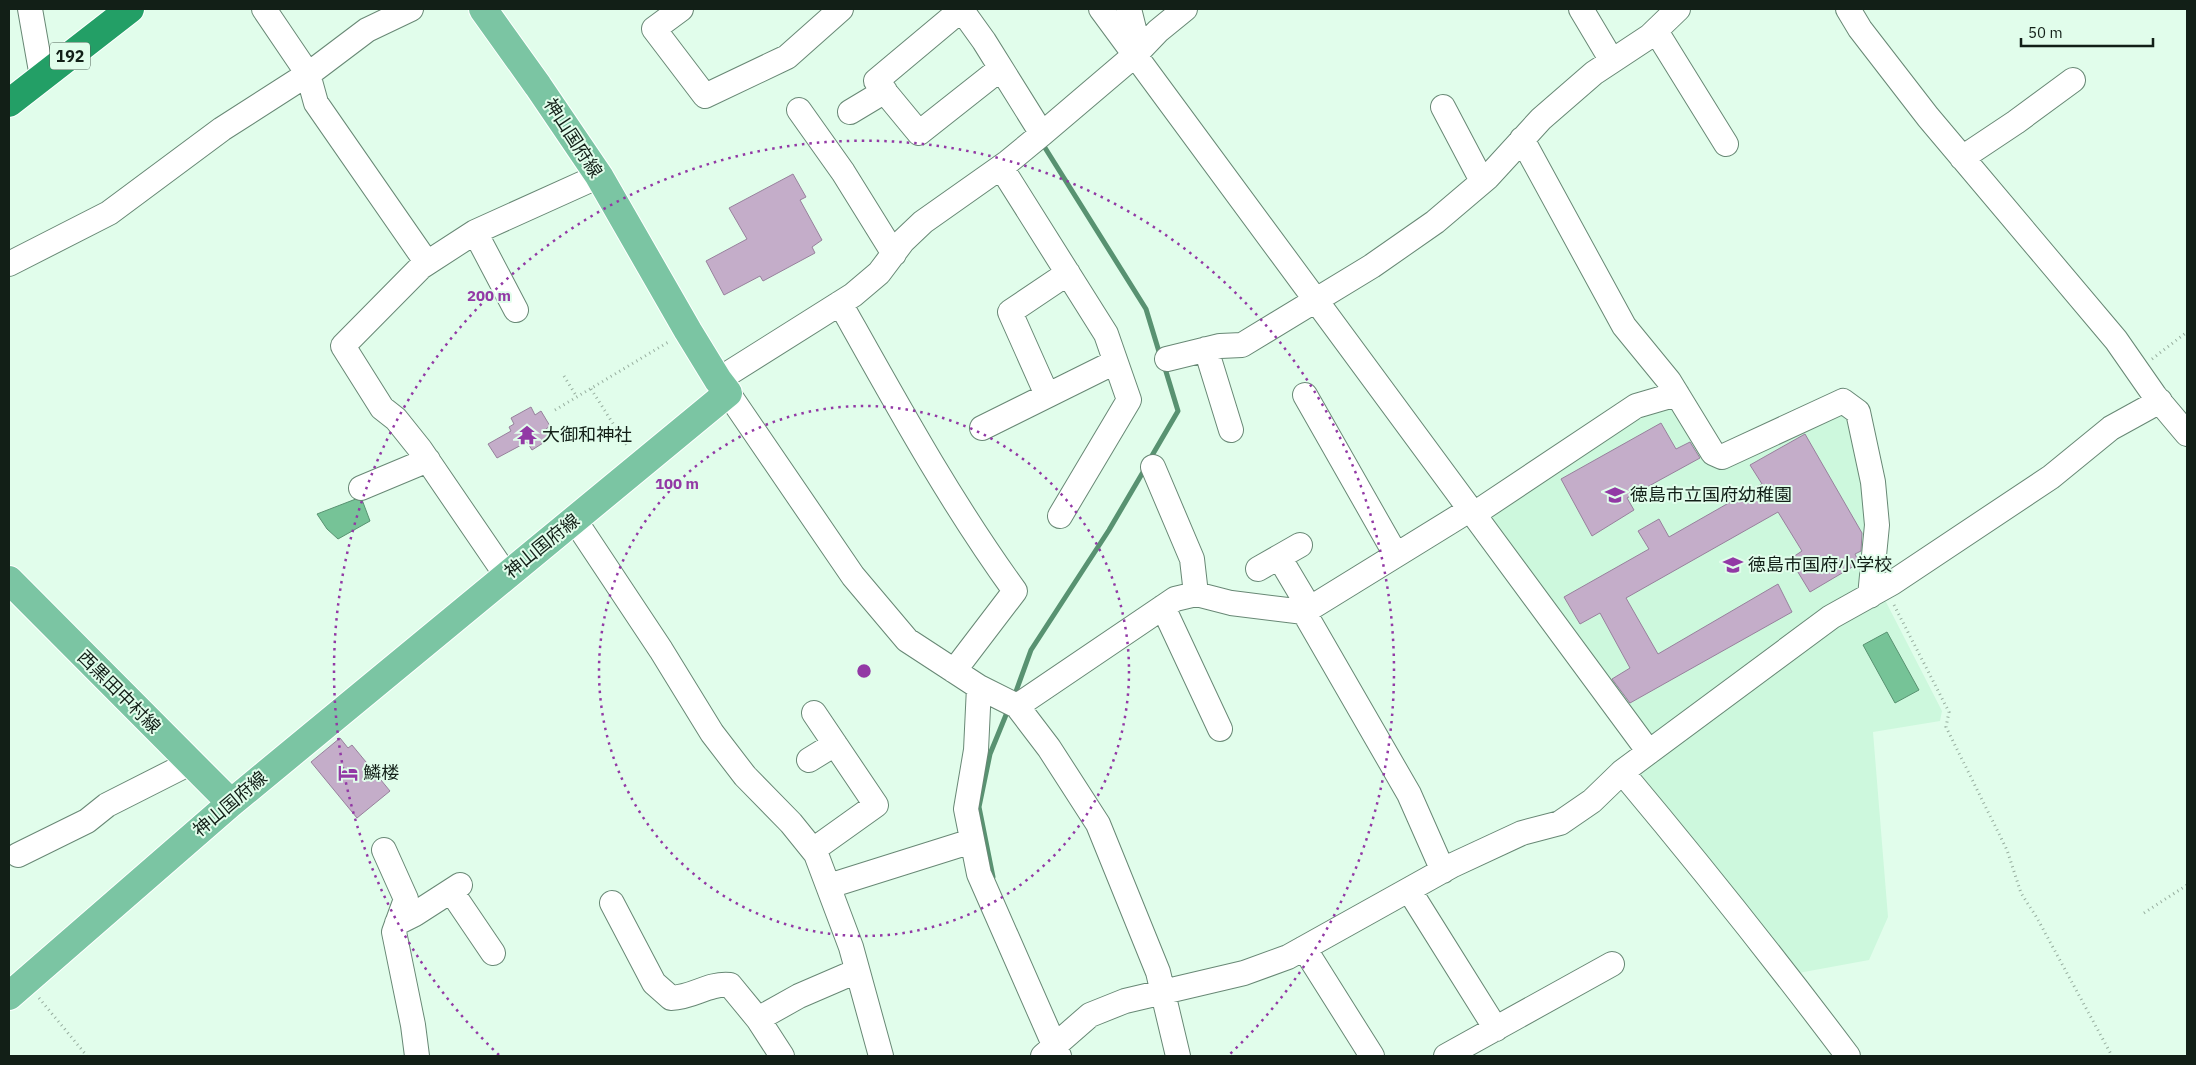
<svg xmlns="http://www.w3.org/2000/svg" width="2196" height="1065" viewBox="0 0 2196 1065" font-family="'IBM Plex Sans','Noto Sans JP',sans-serif">
  <rect width="100%" height="100%" fill="#e1fdeb"/>
  <!-- built -->
  <path fill="#cdf8dd" d="M1661,405L1677,409L1708,459L1823,413L1846,414L1871,491L1861,596L1658,738L1641,731L1486,517L1491,504Z
    M1879,596L1886,602L1942,711L1940,721L1873,732L1888,917L1869,960L1793,974L1631,773Z"/>
  <!-- water -->
  <path fill="#76c397" stroke="#589271" d="M361,497L370,521L338,539L327,529L317,514Z
    M1887,632L1919,690L1895,703L1863,645Z"/>
  <g fill="none" stroke-linecap="round" stroke-linejoin="round">
    <!-- stream -->
    <path stroke="#589271" stroke-width="5" d="M1042,143L1146,309L1160,355
      M1150,459L1178,411L1164,365
      M1014,697L1031,650L1109,530L1146,467
      M993,877L979,807L990,754L1008,710"/>
  </g>
  <!-- building -->
  <path fill="#c4adc9" stroke="#97819c" d="M793,174L806,197L800,200L822,240L812,247L815,253L763,281L760,276L724,295L706,261L747,239L729,208Z
    M531,407L535,415L541,411L550,426L546,429L551,438L532,450L527,442L497,458L488,444L511,431L509,427L514,424L511,418Z
    M1661,423L1676,449L1690,442L1700,458L1627,498L1634,510L1592,536L1561,479Z
    M1805,434L1862,533L1861,551L1855,554L1859,563L1810,592L1790,559L1802,551L1778,512L1626,598L1658,654L1778,584L1792,612L1630,703L1612,679L1630,668L1600,613L1580,624L1564,597L1649,549L1638,531L1659,519L1669,537L1762,484L1750,465Z
    M340,738L348,748L352,745L390,791L357,818L311,762Z"/>
  <g fill="none" stroke-linecap="round" stroke-linejoin="round">
    <defs>
      <path id="minor" d="M30,9L42,77
        M264,9L308,74L316,103L427,263
        M681,9L654,29L705,96L787,57L841,9
        M961,9L984,41L1042,134
        M962,9L876,81L919,133L1000,69
        M1101,9L1649,752
        M1129,9L1134,29L1136,54
        M1581,9L1612,61
        M1848,9L1860,29L1928,117L2116,340L2155,396L2187,434
        M1656,31L1726,144
        M1443,107L1482,181
        M799,110L843,172L894,254
        M850,112L885,91
        M1522,139L1624,326L1669,381L1713,453L1722,457L1843,401L1858,412L1873,482L1877,525L1870,596
        M1962,158L2016,122L2073,80
        M1001,167L1106,334L1129,400L1060,516
        M475,232L516,310
        M9,264L109,213L222,129L314,70L367,30L411,9
        M840,303C895,401 949,500 1015,591L954,671
        M1206,349L1231,430
        M1167,359L1220,346L1242,345L1372,266L1435,222L1488,177L1541,119L1594,73L1650,36L1678,9
        M718,380L853,295L879,273L903,241L923,222L1008,162L1042,134L1136,54L1158,31L1185,9
        M728,393L853,576L907,640L979,687L976,750L966,809L979,874L1059,1056
        M1047,395L1010,312L1068,273
        M1305,395L1396,555
        M982,428L1115,362
        M1153,467L1192,559L1196,594
        M361,488L428,460
        M1474,514L1636,406L1677,394
        M574,519L661,650L712,733L745,776L791,823L816,854L851,947L881,1056
        M1279,557L1304,599V612L1409,794L1443,871
        M1258,569L1300,545
        M506,575L420,449L396,419L382,408L343,346L421,267L475,232L599,176
        M1163,607L1220,729
        M979,687L1017,706L1049,748L1098,824L1158,972L1178,1056
        M1017,706L1175,599L1196,594L1231,603L1304,612L1471,509
        M809,760L835,744
        M1622,772C1700,865 1775,959 1848,1056
        M384,850L406,899L394,932L413,1025L417,1056
        M813,850L876,805L814,713
        M18,855L87,821L107,805L190,763
        M829,886L972,841
        M1409,890L1496,1029
        M451,891L493,953
        M612,903L654,983L671,998C695,997 707,983 730,985L758,1019L782,1056
        M397,923L415,914L460,885
        M1304,948L1372,1056
        M758,1019L799,996L857,971
        M1043,1056L1090,1015L1125,1001L1244,973L1288,957L1453,865L1522,833L1560,823L1592,801L1622,772L1831,617L1892,583L2051,477L2111,428L2160,401
        M1446,1056L1612,964"/>
      <path id="major" d="M9,580L231,803
        M9,996L231,803L728,393L718,380L688,331L599,176L538,86L483,9"/>
      <path id="highway" d="M9,103L130,9"/>
    </defs>
    <!-- minor casing -->
    <use href="#minor" stroke="#688875" stroke-width="26"/>
    <!-- major casing -->
    <use href="#major" stroke="#fff" stroke-width="30"/>
    <!-- highway casing -->
    <use href="#highway" stroke="#fff" stroke-width="30"/>
    <!-- path -->
    <path stroke="#97ae9f" stroke-width="3" stroke-dasharray="1 4" stroke-linecap="butt" d="M2152,359L2187,332
      M564,376L577,397
      M591,389L628,447
      M555,410L670,341
      M1894,605L1949,712L1946,727L2007,850L2021,893L2037,918L2112,1056
      M2144,913L2187,885
      M39,998L87,1056"/>
    <!-- minor -->
    <use href="#minor" stroke="#fff" stroke-width="24"/>
    <!-- major -->
    <use href="#major" stroke="#7bc5a3" stroke-width="28"/>
    <!-- highway -->
    <use href="#highway" stroke="#239f66" stroke-width="28"/>
  </g>
  <!-- distance rings -->
  <g fill="none" stroke="#9239a5" stroke-width="2.5" stroke-dasharray="2.5 5">
    <circle cx="864" cy="671" r="265"/>
    <path d="M499 1055A530 530 0 1 1 1229 1055"/>
  </g>
  <!-- icons -->
  <defs>
    <symbol id="temple-bare" viewBox="-9 -9 18 18"><path d="M0-6L5-2H3V0L6.5 2.5H4V6H1.5V3h-3V6H-4V2.5H-6.5L-3 0V-2H-5Z" fill="#9239a5" stroke="#e1fdeb" stroke-width="2.5" paint-order="stroke"/></symbol>
    <symbol id="school-bare" viewBox="-9 -9 18 18"><path d="M0-5L7-2L0 1L-7-2ZM-4 1L0 2.5L4 1V4Q0 6-4 4Z" fill="#9239a5" stroke="#e1fdeb" stroke-width="2.5" paint-order="stroke"/></symbol>
    <symbol id="hotel-bare" viewBox="-9 -9 18 18"><path d="M-6-4.5h1.5V1H6V5H4.5V3h-9V5H-6ZM-4 0a1.8 1.8 0 1 1 3.6 0ZM.5 0V-2.5h3Q6-2.5 6 0Z" fill="#9239a5" stroke="#e1fdeb" stroke-width="2.5" paint-order="stroke"/></symbol>
  </defs>
  <g fill-rule="evenodd">
    <use href="#temple-bare" x="513" y="421" width="28" height="28"/>
    <use href="#school-bare" x="1601" y="481" width="28" height="28"/>
    <use href="#school-bare" x="1719" y="551" width="28" height="28"/>
    <use href="#hotel-bare" x="334" y="759" width="28" height="28"/>
  </g>
  <g text-anchor="middle" stroke-width="4" stroke-linejoin="round" paint-order="stroke">
    <!-- shield labels -->
    <rect fill="#e1fdeb" stroke="#506257" stroke-width="1" x="50" y="42.5" width="40" height="27" rx="4"/>
    <g font-size="16" font-weight="bold" fill="#121f17">
      <text x="70" y="62">192</text>
    </g>
    <!-- street labels -->
    <g font-size="18" fill="#121f17" stroke="#e1fdeb">
      <text transform="translate(573 138) rotate(57)" y="6">神山国府線</text>
      <text transform="translate(542 546) rotate(-39)" y="6">神山国府線</text>
      <text transform="translate(119 692) rotate(45)" y="6">西黒田中村線</text>
      <text transform="translate(230 804) rotate(-40)" y="6">神山国府線</text>
    </g>
    <!-- poi labels -->
    <g font-size="18" fill="#121f17" stroke="#e1fdeb" text-anchor="start">
      <text x="542" y="441">大御和神社</text>
      <text x="1630" y="501">徳島市立国府幼稚園</text>
      <text x="1748" y="571">徳島市国府小学校</text>
      <text x="363" y="779">鱗楼</text>
    </g>
  </g>
  <circle cx="864" cy="671" r="8" fill="#9239a5" stroke="#e1fdeb" stroke-width="2.5"/>
  <g font-size="15" text-anchor="middle" font-weight="bold" fill="#9239a5" stroke="#e1fdeb" stroke-width="4" stroke-linejoin="round" paint-order="stroke">
    <text x="489" y="301">200 m</text>
    <text x="677" y="489">100 m</text>
  </g>
  <!-- border -->
  <rect width="2196" height="1065" fill="none" stroke="#121f17" stroke-width="20"/>
  <!-- scale -->
  <path d="M2021 38v8h132v-8" fill="none" stroke="#121f17" stroke-width="2.5"/>
  <text x="2028" y="38" font-size="15" fill="#121f17" stroke="#e1fdeb" stroke-width="4" paint-order="stroke">50 m</text>
</svg>
